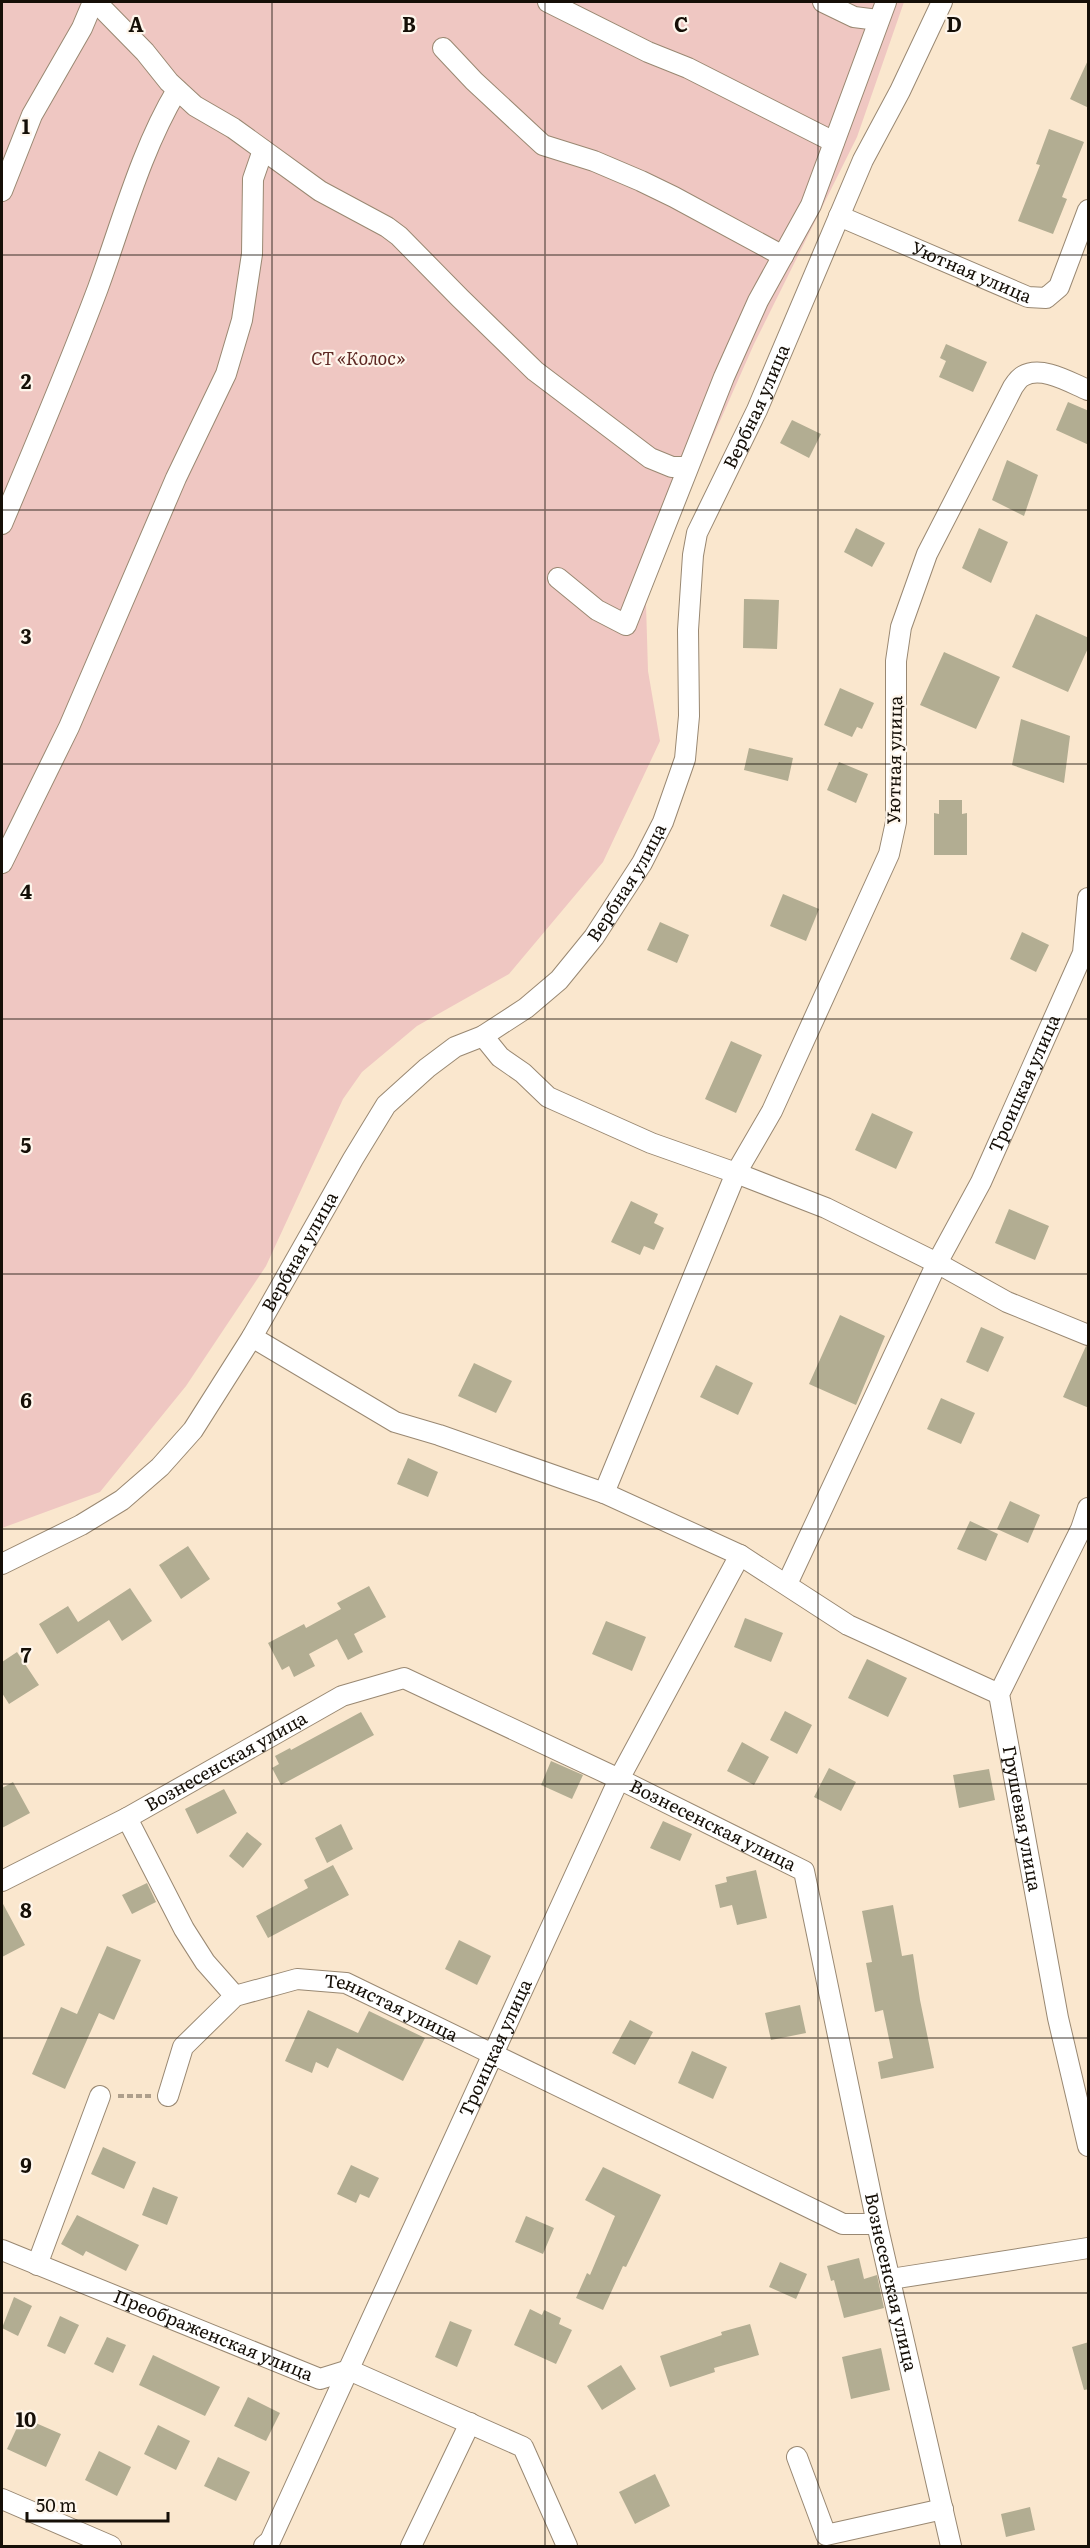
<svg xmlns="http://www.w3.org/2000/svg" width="1090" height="2548" viewBox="0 0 1090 2548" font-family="Literata,serif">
  <rect width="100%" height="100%" fill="#fae7ce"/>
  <!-- green -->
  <path fill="#efc7c2" d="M2,2H904L857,137L754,344L667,541L646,604L648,671L660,741L603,862L509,974L417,1026L362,1072L343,1099L266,1266L186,1386L100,1492L2,1528Z"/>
  <!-- building -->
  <path fill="#b2ad92" d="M1089,58V108L1070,99Z
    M1049,129L1084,142L1062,197L1067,199L1053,234L1018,221L1040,165L1036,164Z
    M946,344L987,362L973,392L939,377L946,361L940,358Z
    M1068,402L1089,411V445L1056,430Z
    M792,420L821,434L809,458L780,443Z
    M1007,460L1038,475L1024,516L992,500Z
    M856,528L885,543L872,567L844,552Z
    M979,528L1008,542L991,583L962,568Z
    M744,599L779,600L777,649L743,648Z
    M1036,614L1089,638V646L1068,692L1012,667Z
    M944,652L1000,677L976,729L920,705Z
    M840,688L874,703L862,729L857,727L852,737L824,725Z
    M1021,719L1070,736L1064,783L1012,765Z
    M749,748L793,758L788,781L744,770Z
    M839,762L868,774L856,803L827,790Z
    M939,800H962V814L967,813V855H934V813L939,814Z
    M783,894L819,909L806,941L770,926Z
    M660,922L689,935L677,963L647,950Z
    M1022,932L1049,945L1036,972L1010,959Z
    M731,1041L762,1055L736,1113L705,1099Z
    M872,1113L913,1132L896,1169L855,1150Z
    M631,1201L658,1214L654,1223L664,1228L654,1250L644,1246L640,1255L611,1242Z
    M1009,1209L1049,1226L1035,1260L995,1243Z
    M840,1315L885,1336L856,1405L809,1384Z
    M981,1327L1004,1337L988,1372L966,1362Z
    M1086,1346L1089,1347V1408L1063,1397Z
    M474,1363L512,1381L496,1413L458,1396Z
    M716,1365L753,1383L738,1415L700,1397Z
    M941,1398L975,1413L961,1444L927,1429Z
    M408,1458L438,1472L428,1497L397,1484Z
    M1010,1501L1040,1515L1028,1543L997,1529Z
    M970,1521L998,1534L986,1561L957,1549Z
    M188,1546L210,1579L181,1599L159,1565Z
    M369,1586L386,1617L354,1634L363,1652L348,1660L337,1639L309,1654L315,1666L294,1677L289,1666L282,1670L268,1643L304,1624L306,1628L341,1609L337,1603Z
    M130,1588L152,1621L122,1641L109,1620L57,1654L39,1624L68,1606L78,1622Z
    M745,1618L783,1633L771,1662L734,1647Z
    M606,1621L646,1637L632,1671L592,1654Z
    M17,1652L39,1685L9,1704L2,1693V1662Z
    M867,1659L907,1678L888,1717L848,1698Z
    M785,1711L812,1725L797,1754L770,1740Z
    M361,1712L374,1735L281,1785L272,1768L279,1764L275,1756L290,1748L291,1750Z
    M742,1742L769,1757L754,1785L727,1771Z
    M551,1761L583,1775L572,1799L541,1785Z
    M829,1768L856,1782L841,1811L814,1797Z
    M989,1769L995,1800L959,1808L953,1775Z
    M13,1782L30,1813L2,1828V1788Z
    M224,1789L237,1813L197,1834L185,1809Z
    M663,1821L692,1834L680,1861L650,1848Z
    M341,1824L353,1849L327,1863L315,1838Z
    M247,1832L262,1844L243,1868L229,1856Z
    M333,1865L349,1895L268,1938L256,1916L308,1888L304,1880Z
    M756,1870L767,1918L737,1925L732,1905L720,1908L715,1885L727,1882L726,1877Z
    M147,1883L156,1902L132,1914L122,1895Z
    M2,1902L25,1945L2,1957Z
    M893,1905L902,1956L913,1954L920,2000L934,2068L881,2079L878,2062L893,2058L883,2010L875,2012L866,1963L872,1962L862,1911Z
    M459,1940L491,1956L477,1985L445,1969Z
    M107,1946L141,1960L114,2020L99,2013L65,2089L32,2074L61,2007L77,2014Z
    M800,2005L806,2033L771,2040L765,2013Z
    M308,2010L358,2033L369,2011L425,2038L403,2081L337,2048L328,2068L316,2062L312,2073L285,2061Z
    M630,2020L653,2032L635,2065L612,2053Z
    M692,2051L727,2067L713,2099L678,2083Z
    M103,2147L136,2162L124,2189L91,2174Z
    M351,2165L379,2178L369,2198L360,2194L356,2203L337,2194Z
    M603,2167L661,2195L626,2267L623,2266L603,2310L576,2298L587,2273L590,2275L615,2216L585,2200Z
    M153,2187L178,2197L167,2225L142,2215Z
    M77,2215L139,2245L126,2271L86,2251L83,2256L61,2244Z
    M526,2216L554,2228L543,2254L515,2242Z
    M859,2258L864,2279L877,2275L884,2308L844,2318L834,2280L831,2281L827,2266Z
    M780,2262L807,2274L796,2299L769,2287Z
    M14,2297L32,2306L18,2336L2,2328Z
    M530,2309L542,2315L544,2310L561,2318L559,2324L572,2330L556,2364L514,2345Z
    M60,2316L79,2325L65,2354L47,2346Z
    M450,2321L472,2330L457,2367L435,2357Z
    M750,2324L759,2355L714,2368L715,2372L670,2387L660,2356L722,2335L721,2332Z
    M107,2337L126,2345L113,2373L94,2364Z
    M1089,2342V2389L1084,2390L1072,2347Z
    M881,2348L890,2390L851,2399L842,2357Z
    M153,2355L220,2387L205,2416L139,2385Z
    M621,2365L636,2389L602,2410L587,2386Z
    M248,2397L280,2413L266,2441L234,2426Z
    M22,2417L61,2434L46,2467L7,2449Z
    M158,2425L190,2441L176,2470L144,2454Z
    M99,2451L131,2467L117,2496L85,2480Z
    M218,2457L250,2472L236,2501L204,2486Z
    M655,2474L670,2506L635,2524L619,2492Z
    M1030,2507L1035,2530L1006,2537L1001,2514Z"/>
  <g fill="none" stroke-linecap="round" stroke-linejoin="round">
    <defs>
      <g id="minor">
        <path d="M96,2L145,52L169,82L195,106L233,128L320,191L387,227L399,236L460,298L535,371L650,458L672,467H687"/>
        <path d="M548,2L648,52L688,68L834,142"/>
        <path d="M823,2L854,17L878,20"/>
        <path d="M443,48L474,81L543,145L594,161L641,181L674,197L783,256"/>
        <path d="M2,191L32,115L82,28L93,2"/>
        <path id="s1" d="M839,216L1028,297L1046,298L1059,287L1088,210"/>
        <path d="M1088,390C1071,383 1042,365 1023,376C1019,378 1015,384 1013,387L927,554L901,627L896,661V822L889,854L772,1111L736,1173L826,1208L937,1263L1007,1302L1088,1335"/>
        <path d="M2,524C35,446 68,368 98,288C122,222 141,150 177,90"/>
        <path d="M558,578L597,610L626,625L724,377L758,301L811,205L886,2"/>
        <path d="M2,863L69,727L176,478L226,374L242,320L252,254L253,179L263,150"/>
        <path d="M483,1036L500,1057L523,1073L548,1097L651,1143L736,1173L604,1493"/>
        <path d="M252,1337L395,1422L439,1435L604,1493L740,1555L848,1625L999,1694"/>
        <path id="s2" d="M1088,1508L1081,1529L999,1694L1058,2018L1088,2146"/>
        <path id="s3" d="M2,1564L81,1525L122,1500L160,1467L193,1430L252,1337L353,1159L386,1105L427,1068L455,1047L483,1036L526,1008L559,980L594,937L642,863L663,822L685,759L689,716L688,630L693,555L697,533L757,410L863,160L900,91L942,2"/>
        <path id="s4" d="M787,1584L937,1263L981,1182L1083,953L1088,898"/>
        <path d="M127,1818L184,1929L205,1962L235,1996"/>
        <path id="s5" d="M2,1881L127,1818L342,1696L404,1678L619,1779L804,1871L877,2224L951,2546"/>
        <path id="s6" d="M168,2096L183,2047L235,1996L297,1979L346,1983L843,2224H877"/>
        <path id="s7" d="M2,2250L320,2379L349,2370L523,2447L567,2546"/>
        <path d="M37,2265L100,2096"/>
        <path d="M891,2279L1088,2248"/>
        <path d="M797,2457L826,2535L943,2509"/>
        <path d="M2,2499L111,2546"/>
        <path id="s8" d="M264,2546L270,2541L619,1779L740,1555"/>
        <path d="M411,2546L470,2423"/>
      </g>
    </defs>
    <!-- minor casing -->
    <use href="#minor" stroke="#998872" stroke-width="22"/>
    <!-- path -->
    <path stroke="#ae9f8c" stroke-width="4" stroke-dasharray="6 3" stroke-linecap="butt" d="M118,2096H152"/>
    <!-- minor -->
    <use href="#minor" stroke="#fff" stroke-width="20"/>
  </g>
  <!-- grid -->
  <path fill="none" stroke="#150f07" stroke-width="1.5" stroke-opacity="0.55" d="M272,2V2546M545,2V2546M818,2V2546M2,255H1088M2,510H1088M2,764H1088M2,1019H1088M2,1274H1088M2,1529H1088M2,1784H1088M2,2038H1088M2,2293H1088"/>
  <g text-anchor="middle" stroke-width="4.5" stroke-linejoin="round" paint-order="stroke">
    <!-- street labels -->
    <g font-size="18" fill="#150f07" stroke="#fef6ec">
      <text dy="6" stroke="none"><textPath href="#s1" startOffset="144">Уютная улица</textPath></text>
      <text dy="6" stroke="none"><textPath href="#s3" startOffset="1452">Вербная улица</textPath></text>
      <text transform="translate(895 760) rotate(-89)" y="6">Уютная улица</text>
      <text dy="6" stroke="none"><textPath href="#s3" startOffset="948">Вербная улица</textPath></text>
      <text dy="6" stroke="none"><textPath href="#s4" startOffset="554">Троицкая улица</textPath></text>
      <text dy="6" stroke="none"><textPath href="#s3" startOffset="444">Вербная улица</textPath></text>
      <text dy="6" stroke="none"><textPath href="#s5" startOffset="254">Вознесенская улица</textPath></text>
      <text dy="6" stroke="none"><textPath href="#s2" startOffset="333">Грушевая улица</textPath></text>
      <text dy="6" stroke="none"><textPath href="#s5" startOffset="794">Вознесенская улица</textPath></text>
      <text dy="6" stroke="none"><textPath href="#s6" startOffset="288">Тенистая улица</textPath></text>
      <text dy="6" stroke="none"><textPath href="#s8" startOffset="550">Троицкая улица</textPath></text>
      <text dy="6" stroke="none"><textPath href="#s5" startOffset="1316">Вознесенская улица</textPath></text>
      <text dy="6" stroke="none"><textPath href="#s7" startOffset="228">Преображенская улица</textPath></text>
    </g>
    <!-- park labels -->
    <g font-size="18" font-style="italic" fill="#5d2722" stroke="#fef6ec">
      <text x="358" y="365">СТ «Колос»</text>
    </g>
  </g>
  <g font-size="20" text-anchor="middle" font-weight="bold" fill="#150f07" stroke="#fef6ec" stroke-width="4.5" stroke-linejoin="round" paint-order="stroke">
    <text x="136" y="32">A</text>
    <text x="409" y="32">B</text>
    <text x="681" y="32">C</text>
    <text x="954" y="32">D</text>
    <text x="26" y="134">1</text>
    <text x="26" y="389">2</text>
    <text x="26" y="644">3</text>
    <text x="26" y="899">4</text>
    <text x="26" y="1153">5</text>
    <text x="26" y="1408">6</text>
    <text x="26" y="1663">7</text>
    <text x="26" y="1918">8</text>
    <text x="26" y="2173">9</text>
    <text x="26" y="2427">10</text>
  </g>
  <!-- border -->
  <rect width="1090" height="2548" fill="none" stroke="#150f07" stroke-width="6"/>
  <!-- scale -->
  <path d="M27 2512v9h141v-9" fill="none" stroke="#150f07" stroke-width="3"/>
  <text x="36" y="2512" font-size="18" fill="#150f07" stroke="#fef6ec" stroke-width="4.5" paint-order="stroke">50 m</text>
</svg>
